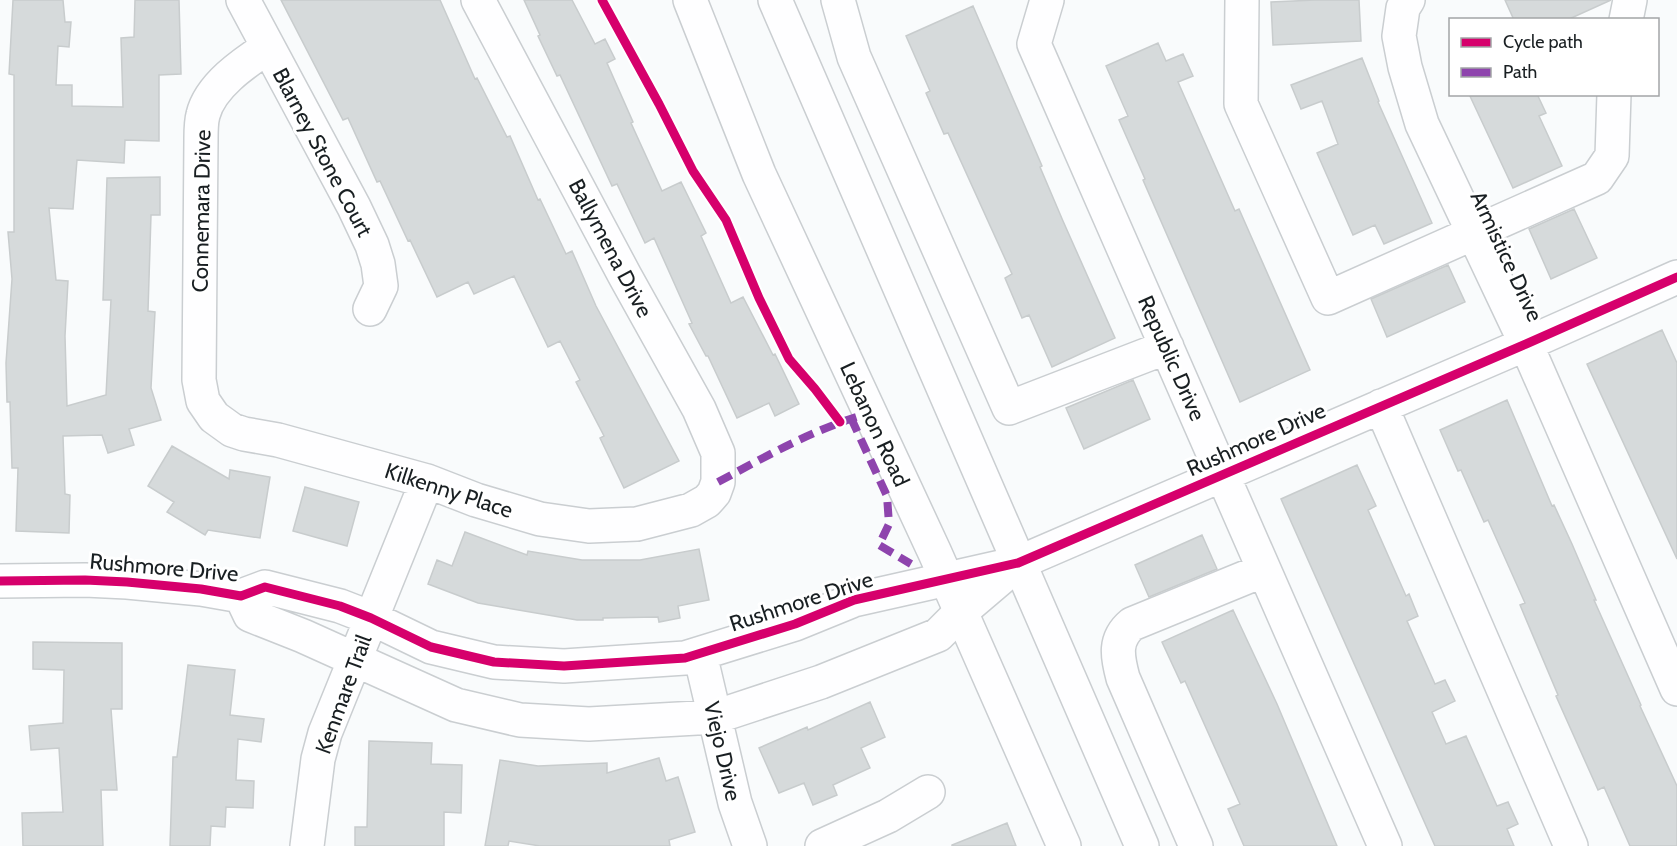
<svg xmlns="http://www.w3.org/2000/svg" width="1677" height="846" viewBox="0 0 1677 846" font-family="Cabin,sans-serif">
  <rect width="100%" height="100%" fill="#f9fbfc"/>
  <!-- building -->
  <path fill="#d6dadb" stroke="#c8cccd" stroke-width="1.5" d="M13,0H63L65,22H71L69,47L58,46L56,85H72V106L123,107L121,38L134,37L135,0H179L181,74L159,75V141L125,140L124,163L77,160L73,209L49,208L56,280L68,281L65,336L67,406L106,395L111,300H103L107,178L160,177V215H151L148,311L155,312L151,388L161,420L129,429L134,445L108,453L102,435L63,436L65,494L70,495L69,533L16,531L18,468H12L10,402H7L6,363L12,279L8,232H14V75L9,74Z
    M281,0H440L475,79L477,78L507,137L510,136L538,200L540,199L566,254L572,251L596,306L679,461L624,488L600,438L604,436L576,382L580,380L560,341L548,347L514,276L474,294L468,282L437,297L410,240L408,241L380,181L377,182L348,118L343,120Z
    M524,0H572L595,44L605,39L615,59L607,63L633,122L631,123L662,191L681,182L706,233L701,236L731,303L743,297L773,355L775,354L799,404L775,416L769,403L737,418L708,356H706L689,324L692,323L654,238L645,243L617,184L612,186L560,75L557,76L538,36L540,35Z
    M1315,0H1359L1361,41L1273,45L1271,2Z
    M1505,0H1611L1567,20H1514Z
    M973,6L1042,166L1040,167L1063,221L1115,338L1052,367L1029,315L1022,318L1005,278L1012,274L948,133L944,134L926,93L930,91L906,36Z
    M1158,43L1166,61L1183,54L1193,76L1178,82L1235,211L1239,209L1310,370L1240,402L1143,180L1145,179L1119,120L1128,116L1106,66Z
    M1362,58L1379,101L1378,102L1432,223L1384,244L1375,225L1353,235L1317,153L1338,144L1322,101L1301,109L1291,85Z
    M1469,94H1537L1546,113L1539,116L1562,166L1513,188Z
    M1574,209L1597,258L1551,279L1529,229Z
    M1448,265L1465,302L1387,337L1371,299Z
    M1662,330L1677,363V559L1587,364Z
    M1133,380L1150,419L1084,449L1066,408Z
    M1507,400L1552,506L1554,505L1572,544L1596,600H1594L1641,705L1640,706L1677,786V846H1630L1604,787L1598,790L1556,696L1558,695L1520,605L1525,603L1488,520L1484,522L1461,470L1458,471L1440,430Z
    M172,446L229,479L230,470L270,477L260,538L208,530L205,535L167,512L174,502L148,486Z
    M1357,465L1376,506L1368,510L1406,596L1409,594L1418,616L1407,621L1435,684L1445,680L1455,701L1432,712L1446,744L1466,736L1497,806L1508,802L1518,824L1507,829L1514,846H1435L1281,499Z
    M305,487L359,502L347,546L293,531Z
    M465,532L527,555L528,551L582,560H640L699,549L709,600L678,606L680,618L659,622L658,617L603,618V620H577L478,603L428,584L437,560L452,566Z
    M1202,535L1217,569L1149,597L1135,565Z
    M1233,610L1277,704L1337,846H1244L1228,809L1240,804L1185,681L1181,683L1162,642Z
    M33,642L122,643V709H111L117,790H101L103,846H23L22,813L63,812L59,748L31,750L29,726L63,723L64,670L33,669Z
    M188,665L235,670L230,715L264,719L261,742L238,739L236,780L254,781L253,808L226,807L225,827L211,826L210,846H170L173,757H177Z
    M870,702L885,737L861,748L870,768L833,785L837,795L813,805L804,783L779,793L759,748L807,727L808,730Z
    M369,741L432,743L431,764L462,765L461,813L444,812V846H355V827H367Z
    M659,758L666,781L678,777L695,832L669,840L670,846H540L509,841L508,846H485L500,760L538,766L607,763V773Z
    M1007,823L1016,846H952V845Z"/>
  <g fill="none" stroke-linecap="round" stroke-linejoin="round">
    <defs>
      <path id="minor" d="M243,0L354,207L372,245L378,264L381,286L370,309
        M838,0L854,57L1009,408L1167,347
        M1047,0L1034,44L1385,846
        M1242,0L1241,104L1328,298L1597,178L1612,156L1614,94
        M1408,0L1403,8L1399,36L1405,67L1422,124L1526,344L1677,689
        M1626,20L1630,0
        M267,48C244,63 210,86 203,115C201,122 201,131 201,139L199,380L203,401L214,417L232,430L244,434L278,440L427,481L476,500L540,519L589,526L637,524L691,510L707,501L714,493L718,482V453L699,409L625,276L478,0
        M1381,406L1571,846
        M0,581L85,580L127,582L201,589L241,596L265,587L340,606L371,618L431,647L494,662L564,666L685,658L795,624L854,600L1018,563L1526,344L1677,277
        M241,596L250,615L303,636L456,705L520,720L589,724L715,717L821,682L938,635L962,611L1016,565
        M700,654L735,803L750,846
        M307,846L318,759L325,733L427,481
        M822,846L888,816L928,792
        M1196,846L1123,678C1117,656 1114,639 1132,624L1264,570"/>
      <path id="major" d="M690,0L759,174L935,553L1064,846
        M775,0L1142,846"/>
    </defs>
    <!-- minor casing -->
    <use href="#minor" stroke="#caced1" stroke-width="36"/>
    <!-- major casing -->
    <use href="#major" stroke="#caced1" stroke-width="36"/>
    <!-- minor -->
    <use href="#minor" stroke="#fefeff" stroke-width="33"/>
    <!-- major -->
    <use href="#major" stroke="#fefeff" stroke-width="33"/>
    <!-- quiet -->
    <path stroke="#8e44ad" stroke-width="8" stroke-dasharray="15 8" stroke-linecap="butt" d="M851,418L887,496L889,524L879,545L911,564
      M718,482C767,456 815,428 870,413"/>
    <defs>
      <path id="cycleway" d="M602,0L659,104L693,171L726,220L759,298L789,359L815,389L840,422
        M0,581L85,580L127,582L201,589L241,596L265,587L340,606L371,618L431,647L494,662L564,666L685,658L795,624L854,600L1018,563L1526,344L1677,277"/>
    </defs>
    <!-- cycleway casing -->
    <use href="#cycleway" stroke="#fff" stroke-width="13"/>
    <!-- cycleway -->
    <use href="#cycleway" stroke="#d6006c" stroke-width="9"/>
  </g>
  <g text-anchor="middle" stroke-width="6" stroke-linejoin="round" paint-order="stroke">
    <!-- street labels -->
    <g font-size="22" fill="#191f22" stroke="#fff">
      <text transform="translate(323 152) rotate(62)" y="8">Blarney Stone Court</text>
      <text transform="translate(201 211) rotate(-89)" y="8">Connemara Drive</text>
      <text transform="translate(611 248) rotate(62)" y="8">Ballymena Drive</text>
      <text transform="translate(1507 256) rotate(65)" y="8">Armistice Drive</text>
      <text transform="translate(1172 358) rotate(66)" y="8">Republic Drive</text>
      <text transform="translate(875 424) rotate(65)" y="8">Lebanon Road</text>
      <text transform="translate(1256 439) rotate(-24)" y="8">Rushmore Drive</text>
      <text transform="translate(449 490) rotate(18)" y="8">Kilkenny Place</text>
      <text transform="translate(164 567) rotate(5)" y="8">Rushmore Drive</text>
      <text transform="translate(801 601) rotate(-18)" y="8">Rushmore Drive</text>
      <text transform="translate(343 694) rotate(-70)" y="8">Kenmare Trail</text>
      <text transform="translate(723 751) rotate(77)" y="8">Viejo Drive</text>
    </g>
  </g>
  <!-- legend -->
  <rect x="1449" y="18" width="210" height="78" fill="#ffffff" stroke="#a3a5a7" stroke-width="1.5"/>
  <rect x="1461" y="38" width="30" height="9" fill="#d6006c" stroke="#a3a5a7" stroke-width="1.5"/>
  <text x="1503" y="48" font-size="18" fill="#191f22">Cycle path</text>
  <rect x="1461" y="68" width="30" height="9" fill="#8e44ad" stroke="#a3a5a7" stroke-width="1.5"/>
  <text x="1503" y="78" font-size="18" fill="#191f22">Path</text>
</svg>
